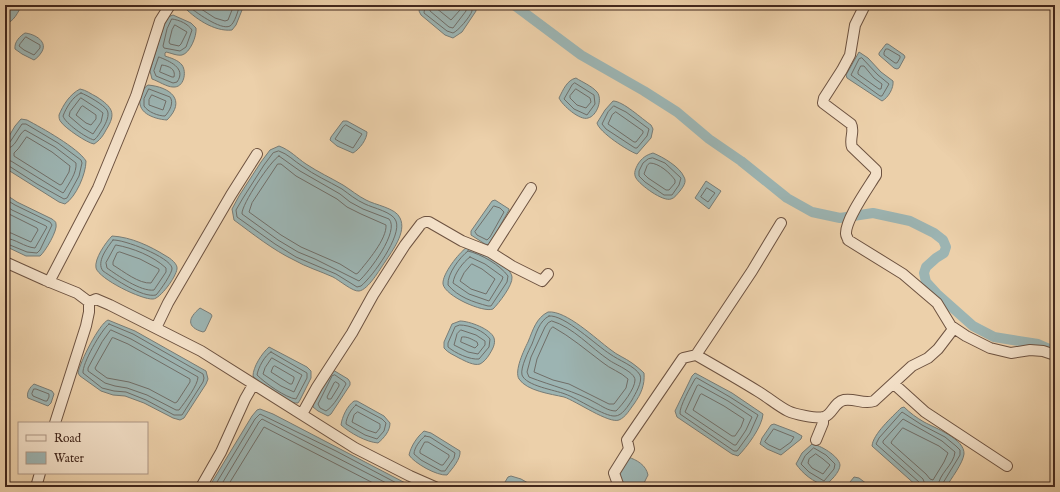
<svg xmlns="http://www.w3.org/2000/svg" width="1060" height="492" viewBox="0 0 1060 492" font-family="'IM FELL English',serif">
  <rect width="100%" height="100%" fill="#ecd0aa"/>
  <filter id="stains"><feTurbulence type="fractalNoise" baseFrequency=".005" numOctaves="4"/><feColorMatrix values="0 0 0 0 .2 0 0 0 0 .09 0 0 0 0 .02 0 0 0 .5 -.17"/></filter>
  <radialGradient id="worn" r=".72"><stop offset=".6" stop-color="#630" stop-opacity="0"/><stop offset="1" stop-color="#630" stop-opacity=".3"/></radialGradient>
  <!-- water -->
  <path fill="#9cb4b2" stroke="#787c76" d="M5,5H22C18,12 14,22 5,24Z
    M182,5H244L236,25L232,30C214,32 194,18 182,5Z
    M421,5H474L476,7V11L462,32L453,38L445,35L421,15L419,11Z
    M173,15L191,23L196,28C197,36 190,53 182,55C177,56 171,53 166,52L165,53V56C171,58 178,60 182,65C187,72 184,88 173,87C167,87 158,81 152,79L150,71L163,27L168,17Z
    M25,33C35,34 49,42 41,53C39,56 37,58 34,60L22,54L15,49C14,42 20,36 25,33Z
    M886,44H888L904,55L905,57L899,68L897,69L894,68L879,55V53Z
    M859,52L868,58L881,72L893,81C894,88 888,98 882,101L847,78L846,75Z
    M576,78C582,82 592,86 597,92C603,99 597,116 588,118C580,121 562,105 559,98C563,90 567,80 576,78Z
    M148,85C170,87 187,100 167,120C153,119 135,112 141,96C143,91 144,87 148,85Z
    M80,89C86,90 91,94 97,97C112,107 117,113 106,130C103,136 100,140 94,144C87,143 65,128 61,122C59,120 59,117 59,115C63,105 70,94 80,89Z
    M613,101C623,101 642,119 651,125L653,129L651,138L637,154C628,151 599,132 597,123L605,110Z
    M21,119L27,120C42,128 78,148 86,161C86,174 76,197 65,204L59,202L5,168V143L15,126Z
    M343,121H347L367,132C367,139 360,149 353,153L337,146L330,140L331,137Z
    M279,146C290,150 297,158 306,164C318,172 331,178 343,185C351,190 358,196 366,200C375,205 396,208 400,218C407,232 392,251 385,262C380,269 368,290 359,291C353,292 339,280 333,277C320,271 306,267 294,260C273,250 253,234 234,220L232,209L239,196L261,162L270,150Z
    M653,153C663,157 680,167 684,177C687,182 683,187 680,191C677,194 675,198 671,199C663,202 640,185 636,178C633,173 636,168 638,164C642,158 646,155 653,153Z
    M706,181L721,191L709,209L695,198Z
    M5,194L17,202L52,219C54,221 56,221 56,224C58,230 45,252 40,256H26L5,246Z
    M495,200L509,209V210L489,245L485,244L471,235V231L492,201Z
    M112,236C131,237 150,246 166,256C170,258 178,264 177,269C176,277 160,299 153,299C142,300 99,279 96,268C94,259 106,242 112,236Z
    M466,248C477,249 511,265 512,277C513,285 499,303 493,309C483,313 445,296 443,284C442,274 459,253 466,248Z
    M200,308L211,314L212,316L205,331L203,332C186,327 188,318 200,308Z
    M548,312C566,310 596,339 611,350C617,355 625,358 632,363C636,366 640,369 644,373C645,385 641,394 634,404C630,409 626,417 619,420C609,424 576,401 564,397C551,394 527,391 519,379C514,371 524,350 528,342C533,330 536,318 548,312Z
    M108,320L135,331L206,371L208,379L206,384L184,418L180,420L173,418L144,403L125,396L113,395L101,391L80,376L78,373C80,362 99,324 108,320Z
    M460,321C469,321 491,329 494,338C496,344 492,350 489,355C487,358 484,362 480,364C474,366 465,361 459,358C454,355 448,353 444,348V342L452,324Z
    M269,347L307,367L311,371V378L300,400L298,403C286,404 262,385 253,376C253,367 262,353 269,347Z
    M333,370L348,379L350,382V385L331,414L328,416L318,411L313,407V404L325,379Z
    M695,373L732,393L763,414C762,427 747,447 738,456L732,454L677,417L675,411L692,376Z
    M34,384L52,391L54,394L51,403L48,406L28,398C26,393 30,387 34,384Z
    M354,401H357L384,416L390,423C390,431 384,438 378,443C366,442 350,433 341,425C342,417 347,406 354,401Z
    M904,407C910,413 917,418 924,422C935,428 965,439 964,454C963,463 951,479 946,487H918L872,446C873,434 892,417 901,408Z
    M260,409L273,414L413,487H209L252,416L257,410Z
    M774,424L795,432L802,436L801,439L781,455L767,449L760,444L762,438L771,425Z
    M424,431L431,433L460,451C461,459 452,469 447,475C437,476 414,463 409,455C411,446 417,437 424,431Z
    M812,444C820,445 839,456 840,465C840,472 830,482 825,485C814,483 802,473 796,464L802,453Z
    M628,457C637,460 646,465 648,475L642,487H625L617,476Z
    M511,476L521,479L535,487H502L508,477Z
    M854,477L859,478L871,487H846Z"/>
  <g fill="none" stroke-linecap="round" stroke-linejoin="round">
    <!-- shore -->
    <path stroke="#706e68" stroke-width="1" d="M187,5C194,11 221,31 230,26C235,23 238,10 240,5
      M195,5L215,18L225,21L228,20L234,5
      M425,5L424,13L447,31L453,33C458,31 470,17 472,11C472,10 471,6 471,5
      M430,5V11L449,27L453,28L466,11V5
      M436,5V8L451,20L460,10V5
      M172,19C180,20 188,24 192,30L186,47L180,51L164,48L163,46L167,29Z
      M175,25L187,32L181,44L179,46L170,44L169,42L172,30Z
      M26,37L40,45V48L34,55L24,50L19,46L20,44Z
      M886,49H888L900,56V58L897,63H895L884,55V53Z
      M159,57C169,61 187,68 177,82L173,83L156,76L154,71Z
      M862,58L878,75L889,84L882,96H880L851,75L859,59Z
      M162,65C169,66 176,69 174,77H172L160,72Z
      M861,66H864L874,78L882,84L881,89H879L858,74V72Z
      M575,83L594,95L595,104L587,115L574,109L564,99L572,85Z
      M149,89L170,97C174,102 170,111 165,116C158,116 148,112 144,106V99Z
      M576,89L590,98L591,102L586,108L577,105L570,98V96Z
      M81,93C87,95 104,105 107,110C110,115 106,123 103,128C100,132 98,137 94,140C86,138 65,123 63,116C66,108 73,96 81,93Z
      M152,95L166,101L163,110L149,105V100Z
      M81,98L98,109L103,113L101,122L93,134L83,128L69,116L70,112Z
      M83,106L96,115V119L91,125L86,123L76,115L81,107Z
      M614,106L626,112L649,129L647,136L637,148H635L606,129L602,124L608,112Z
      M616,112L643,131V133L636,142H634L608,124L612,115Z
      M346,125L362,134L353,148L340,142L335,139L343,127Z
      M27,137L52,152L70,166L69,172L62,184L60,185L14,156V153L18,149Z
      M5,144L10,142L22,124H26L58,143L81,160L82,163L79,176L67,198L64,199L37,184L9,166L5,165
      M5,149C17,148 17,135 25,130L55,147L76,163C77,173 69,183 64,192L63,193L11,161L5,160
      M279,151C288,154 294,161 302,166C314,175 328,181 342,189C349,194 356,200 365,204C373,208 393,212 396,221C402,236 373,276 361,286L357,287L336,274L296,257L275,244L237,217L236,210L243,198L264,165L273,153Z
      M279,156L300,171L340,194L350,202L363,209L389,219C400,231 369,272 359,281L315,259L298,252L278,240L242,214C241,205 271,160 279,156Z
      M653,158L665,163L681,178L679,185L672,195H664L645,182L639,176V171L643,163L648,159Z
      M650,163C659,163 670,173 675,180V183L669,190H666L648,178L644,174L647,166Z
      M278,164H281L296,176L337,199L347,207L361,214L386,225C387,239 367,262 358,273L356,274L340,264L301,247L281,235L249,212L252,203Z
      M707,188L715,193L708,202L701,197Z
      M5,199L15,205L50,222L52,225L40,250L37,253L27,252L5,243
      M5,205L12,210L46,226L47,227L35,248C24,247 16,239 5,238
      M494,206L500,208L504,212L490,237L487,240L477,235L475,232Z
      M5,212L37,228L38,230L31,242L11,233L5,232
      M113,240C123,239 170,257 172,268C173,272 160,291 156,295C142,298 115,279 103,271C96,262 107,248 113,240Z
      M116,245C133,248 153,256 166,268V272L154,290C141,292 117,275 107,268L106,263Z
      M468,251C481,254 500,265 508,276L507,282L491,306H488C473,302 458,297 448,285C447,274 460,257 468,251Z
      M120,252L140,259L159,269V271L151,283C139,284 123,271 113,265V262L117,253Z
      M470,257L485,264L503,277L502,280L489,301L469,294L453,283C454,274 463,262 470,257Z
      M472,264L482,269L495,279L486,294L471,289L460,281L464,273Z
      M549,316C564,314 597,346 610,354C618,360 635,366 640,375C643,382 635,394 632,400C628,406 622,416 615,416C605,417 577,398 565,394C555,390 526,386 522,375C520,368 529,350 532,344C536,334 539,321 549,316Z
      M552,321C573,327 591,348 609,360C614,364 635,372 635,380C635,389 622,405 616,411C608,411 602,406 596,403C575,391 552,386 529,377L527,372L531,357L545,327L548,323Z
      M109,324L133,334L203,374L204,378L203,382L182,415H174L146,400L126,392L114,391L102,388L83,373C82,364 101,330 109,324Z
      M460,325C470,325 484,331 490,339L489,347L479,359C470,360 455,353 448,347V343L455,327Z
      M553,327C571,337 586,350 602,362C610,369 621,372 628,379L626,388L614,404H609L569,384L553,380L534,372L537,359L550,330Z
      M111,330L131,339L198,377C198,385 185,402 179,410H176L147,395L127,388L115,386L105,383L88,371V368L102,342Z
      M461,330L476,335L485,341V345L478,354L468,352L454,345L457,334Z
      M462,337C467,336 473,340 477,342L478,345L475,348L461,342Z
      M114,338L128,344L190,379V382L177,402L175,403L149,389L129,382L107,378L96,370L95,368L112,338Z
      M271,352L307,373V378L296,399C286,398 265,383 257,375C258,368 265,355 271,352Z
      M272,358L302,375L294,392L281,386L263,374L265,368Z
      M275,366L294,377V379L292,384H290L271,372L273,367Z
      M335,375L345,382L346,384C341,393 334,406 326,411L320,408L318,404L332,376Z
      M697,378L730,397L758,415L750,433L737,451H734L680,414C679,407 691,386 695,379Z
      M336,382L339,384V386L331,399H328L327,397L334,383Z
      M699,385L728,401L752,417L746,430L736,445H734L685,412L697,386Z
      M34,389H36L49,394V397L47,401H45L33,396L32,394Z
      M702,394L724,406L744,419L741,427L735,436H732L693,410L700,395Z
      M356,405L382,419L386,423L384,431L377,439L365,435L346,424C346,418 351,409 356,405Z
      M358,412L380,424V428L376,433L367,430L352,422L354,415Z
      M903,428L939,446L948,453L944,462L933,480L930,479L926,474L891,443L892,441Z
      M774,429L794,437L791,442L780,450L769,445L765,442Z
      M425,436L430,437L455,453L454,458L445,471H441L421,460L414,454C414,448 420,440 425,436Z
      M425,442H428L449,455V457L443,465H441L420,453V451Z
      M814,448L826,455L835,464L834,469L824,481L809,472L801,464L805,456Z
      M816,454L823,459L830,465L823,474L812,468L808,463L809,459Z
      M214,487L255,419L260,414L336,451L404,487
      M220,487L259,422L262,419L394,487
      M227,487L264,427L381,487
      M920,487L919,482L876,444L879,438L902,412L922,425L945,437L956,446L960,450V455L943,483V487
      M926,487L923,479L883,443V441L903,419L942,441L955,452C954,465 938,474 938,487"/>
    <!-- canal -->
    <path stroke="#9cb4b2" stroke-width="10" d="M514,5L581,55L644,91L677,112L709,139L741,161L787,198L812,212L840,218L873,213L910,221L934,233L943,240L946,247L944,253L936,258L926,267L924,273L926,282L937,294L973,326L994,337L1038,344L1054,351"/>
    <defs>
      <path id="minor" d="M865,5L855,25L850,55L842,70L824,98L823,103L851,124C855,131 849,139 852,147L876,170V175C868,188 845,220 846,234C846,236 848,238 848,240L903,274L937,303L951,326L966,336L990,348L1011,353L1030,350L1043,351L1055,355
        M490,252L531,188
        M5,262L45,280L77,293L89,302V312L86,326L55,423
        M49,282L98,188L136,96L160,21L170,5
        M89,302L96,299L110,305L201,351L355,448L410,476L435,487
        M156,328L168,303L231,195L257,154
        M696,355C717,367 738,379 759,392C769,398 778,406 788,411C794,414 816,419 824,417C833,414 834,402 844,400C855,398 864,405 874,401L912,366L928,358L938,349L954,328
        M894,384L925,412L1007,466
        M302,414L317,387L352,333L373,295L405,245L421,224L425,222H429L462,241L490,252L512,266L542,281L548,274
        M816,440L823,423V417
        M36,487L40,473
        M201,487L221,452L245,399L253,385
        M619,487L614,473L629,449L627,440L683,358L696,355L752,271L781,223"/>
    </defs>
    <!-- minor casing -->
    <use href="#minor" stroke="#6d5240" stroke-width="12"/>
    <!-- minor -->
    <use href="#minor" stroke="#f3e0c8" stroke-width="10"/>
  </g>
  <!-- margin -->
  <rect width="1060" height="492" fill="none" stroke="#ecd0aa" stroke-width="20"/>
  <rect x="6" y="6" width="1048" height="480" fill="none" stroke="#43281d" stroke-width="2"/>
  <rect x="10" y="10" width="1040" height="472" fill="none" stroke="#43281d"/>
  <!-- legend -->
  <rect x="18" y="422" width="130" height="52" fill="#f3e0c8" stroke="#ad9684"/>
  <rect x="26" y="435" width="20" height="6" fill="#f3e0c8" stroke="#ad9684"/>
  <text x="54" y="442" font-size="12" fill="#43281d">Road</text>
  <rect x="26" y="452" width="20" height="12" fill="#9cb4b2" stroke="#ad9684"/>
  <text x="54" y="462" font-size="12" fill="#43281d">Water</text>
  <rect width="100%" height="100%" filter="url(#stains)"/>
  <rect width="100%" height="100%" fill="url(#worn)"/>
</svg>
